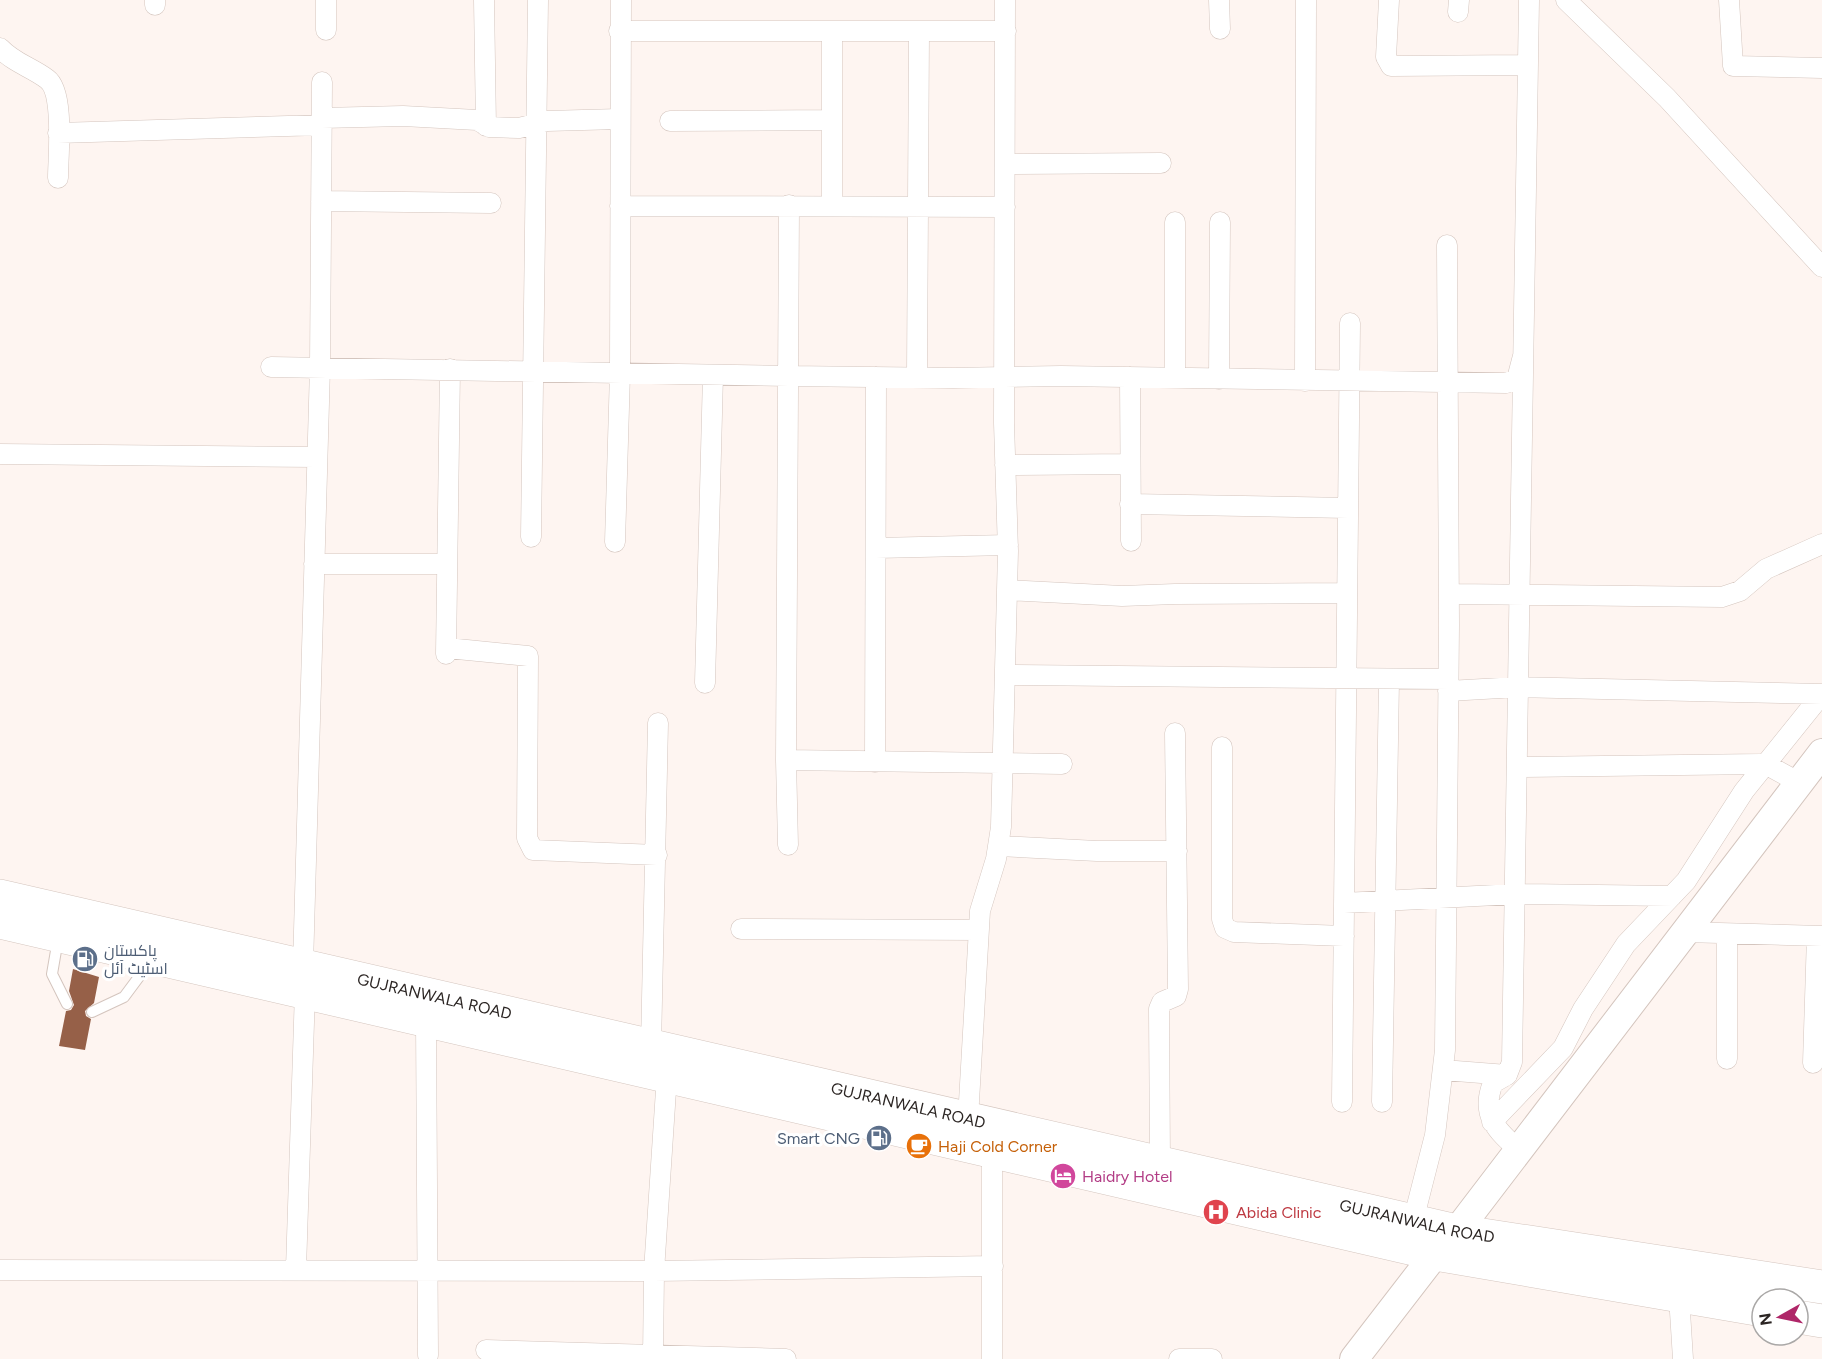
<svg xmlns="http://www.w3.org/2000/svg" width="1822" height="1359" viewBox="0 0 1822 1359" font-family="Figtree,Cairo,sans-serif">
  <rect width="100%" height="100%" fill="#fef5f1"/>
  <!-- building -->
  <path fill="#966048" d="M73,969L99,977L94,1003L85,1011L86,1016L91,1019L85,1050L59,1046L66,1011L71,1010L74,1005L69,991Z"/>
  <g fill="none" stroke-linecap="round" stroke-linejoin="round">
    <defs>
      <path id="lane" d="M58,939L52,974L67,1004
        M92,1012L124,997L150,962"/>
      <path id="street" d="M484,0L486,126
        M1219,0L1220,29
        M1389,0L1386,57L1391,66L1528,65
        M1566,0L1667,98L1822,267
        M1729,0L1733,66L1822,68
        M155,5V0
        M1458,12L1459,0
        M326,30V0
        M619,31H1006
        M0,48C14,63 31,67 47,79C65,92 58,156 58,178
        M322,118L403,116L477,120L489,127L519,128L547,121L619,119
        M670,121L832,120
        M58,133L322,125
        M1005,164L1161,163
        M321,201L491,203
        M832,205V31
        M620,206L1005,207
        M1175,222V378
        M271,367L789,376L953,378L1061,376L1506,383L1517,379L1523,356
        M917,377L919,31
        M1130,377L1131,541
        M1219,379L1220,222
        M1305,381L1306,0
        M0,454L317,457
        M1005,465L1130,464
        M1130,504L1348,508
        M531,537L538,0
        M615,542L620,373L621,0
        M876,548L1008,545
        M314,564H447
        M1007,590L1122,596L1175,594L1347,593
        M1449,594L1722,597L1740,591L1766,569L1822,544
        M447,648L528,656L527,838L533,850L657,855
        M446,654L450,369
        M1006,675L1448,679
        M705,683L713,375
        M1448,691L1518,687L1822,694
        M1222,747V919L1225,928L1234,932L1344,936
        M786,760L1062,764
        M875,762L876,377
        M1517,767L1761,764L1767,765L1800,783
        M788,845L786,760L789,205
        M999,846L1097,851H1177
        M1344,903L1515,894L1672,896
        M741,929L979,930
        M1685,932L1822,936
        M303,966L320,367L322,82
        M426,1019L428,1355
        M651,1046L658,723
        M1727,1059V934
        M1813,1063L1817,936
        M1443,1070L1507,1075
        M1342,1102L1350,323
        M1382,1102L1389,680
        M968,1119L980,911L996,859L1001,827L1008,551L1004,423L1005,0
        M1492,1122L1563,1048L1583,1009L1626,944L1686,881L1744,791L1822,694
        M992,1150V1359
        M1519,1150C1497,1131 1480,1115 1493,1083L1507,1075L1512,1062L1529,0
        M1160,1163L1159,1009L1162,1002L1176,996L1178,989L1175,733
        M1413,1221L1435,1135L1445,1050L1449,625L1447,245
        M296,1269L305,991
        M0,1270L654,1271L993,1266
        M1679,1296L1683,1359
        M486,1350L786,1359
        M653,1359L654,1271L667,1075
        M1179,1359H1212"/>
      <path id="secondary" d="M1354,1359L1435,1254L1457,1231L1822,753"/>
      <g id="highway">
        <path id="s1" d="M0,896L1457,1231L1822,1287"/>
        <path d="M0,922L1435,1254L1762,1310"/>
        <path d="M1798,1317L1822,1321"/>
      </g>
    </defs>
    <!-- lane casing -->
    <use href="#lane" stroke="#d4c5be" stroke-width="12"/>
    <!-- street casing -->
    <use href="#street" stroke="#d4c5be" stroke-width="21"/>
    <!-- secondary casing -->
    <use href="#secondary" stroke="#d4c5be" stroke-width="30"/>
    <!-- highway casing -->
    <use href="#highway" stroke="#d4c5be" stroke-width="34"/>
    <!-- lane -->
    <use href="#lane" stroke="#fff" stroke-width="10"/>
    <!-- street -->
    <use href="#street" stroke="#fff" stroke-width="20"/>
    <!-- secondary -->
    <use href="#secondary" stroke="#fff" stroke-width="28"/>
    <!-- highway -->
    <use href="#highway" stroke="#fff" stroke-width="33"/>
  </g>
  <!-- icons -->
  <defs>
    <symbol id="fuel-disc" viewBox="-11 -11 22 22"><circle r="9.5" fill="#5c6f8a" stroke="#fff"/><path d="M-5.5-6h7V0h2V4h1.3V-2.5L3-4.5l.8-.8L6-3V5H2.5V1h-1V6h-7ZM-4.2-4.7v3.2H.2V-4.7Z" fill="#fff"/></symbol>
    <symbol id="cafe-disc" viewBox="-11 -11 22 22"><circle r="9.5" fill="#e8710a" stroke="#fff"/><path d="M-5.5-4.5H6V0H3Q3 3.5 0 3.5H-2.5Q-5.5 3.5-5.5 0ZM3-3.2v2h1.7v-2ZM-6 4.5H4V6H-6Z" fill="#fff"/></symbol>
    <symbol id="hotel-disc" viewBox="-11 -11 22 22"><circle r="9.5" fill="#d1479c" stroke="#fff"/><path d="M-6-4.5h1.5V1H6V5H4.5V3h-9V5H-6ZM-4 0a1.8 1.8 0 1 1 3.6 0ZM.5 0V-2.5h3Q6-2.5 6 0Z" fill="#fff"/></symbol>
    <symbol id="hospital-disc" viewBox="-11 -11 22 22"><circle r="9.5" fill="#e0444e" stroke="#fff"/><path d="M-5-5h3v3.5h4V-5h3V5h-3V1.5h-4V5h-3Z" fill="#fff"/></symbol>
  </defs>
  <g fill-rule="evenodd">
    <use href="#fuel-disc" x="70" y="944" width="30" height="30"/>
    <use href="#fuel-disc" x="864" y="1123" width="30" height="30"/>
    <use href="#cafe-disc" x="904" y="1131" width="30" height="30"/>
    <use href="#hotel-disc" x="1048" y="1161" width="30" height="30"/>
    <use href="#hospital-disc" x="1201" y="1197" width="30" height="30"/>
  </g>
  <g text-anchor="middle" stroke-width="6" stroke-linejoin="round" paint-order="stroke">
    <!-- service labels -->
    <g font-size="16" fill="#4e5e75" stroke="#fff" text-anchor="start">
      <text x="104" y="956">پاکستان<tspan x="104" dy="18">اسٹیٹ آئل</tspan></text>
      <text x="860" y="1144" text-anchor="end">Smart CNG</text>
    </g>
    <!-- street labels -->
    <g font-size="16" fill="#2b2523" stroke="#fff">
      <text dy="6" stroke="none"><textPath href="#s1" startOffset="446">GUJRANWALA ROAD</textPath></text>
      <text dy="6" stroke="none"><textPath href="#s1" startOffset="932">GUJRANWALA ROAD</textPath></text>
      <text dy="6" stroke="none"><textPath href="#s1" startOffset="1454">GUJRANWALA ROAD</textPath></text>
    </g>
    <!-- food labels -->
    <g font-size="16" fill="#c56008" stroke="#fff" text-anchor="start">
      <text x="938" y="1152">Haji Cold Corner</text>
    </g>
    <!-- hotel labels -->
    <g font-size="16" fill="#b23c85" stroke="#fff" text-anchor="start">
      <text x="1082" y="1182">Haidry Hotel</text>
    </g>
    <!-- health labels -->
    <g font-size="16" fill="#be3a42" stroke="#fff" text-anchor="start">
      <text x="1236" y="1218">Abida Clinic</text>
    </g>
  </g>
  <!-- north arrow -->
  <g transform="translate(1780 1317) rotate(261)"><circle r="28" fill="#ffffff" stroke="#aaa8a7" stroke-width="1.5"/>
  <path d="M0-4.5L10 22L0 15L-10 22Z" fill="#af2668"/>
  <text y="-9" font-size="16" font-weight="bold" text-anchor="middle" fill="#2b2523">N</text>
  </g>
</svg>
